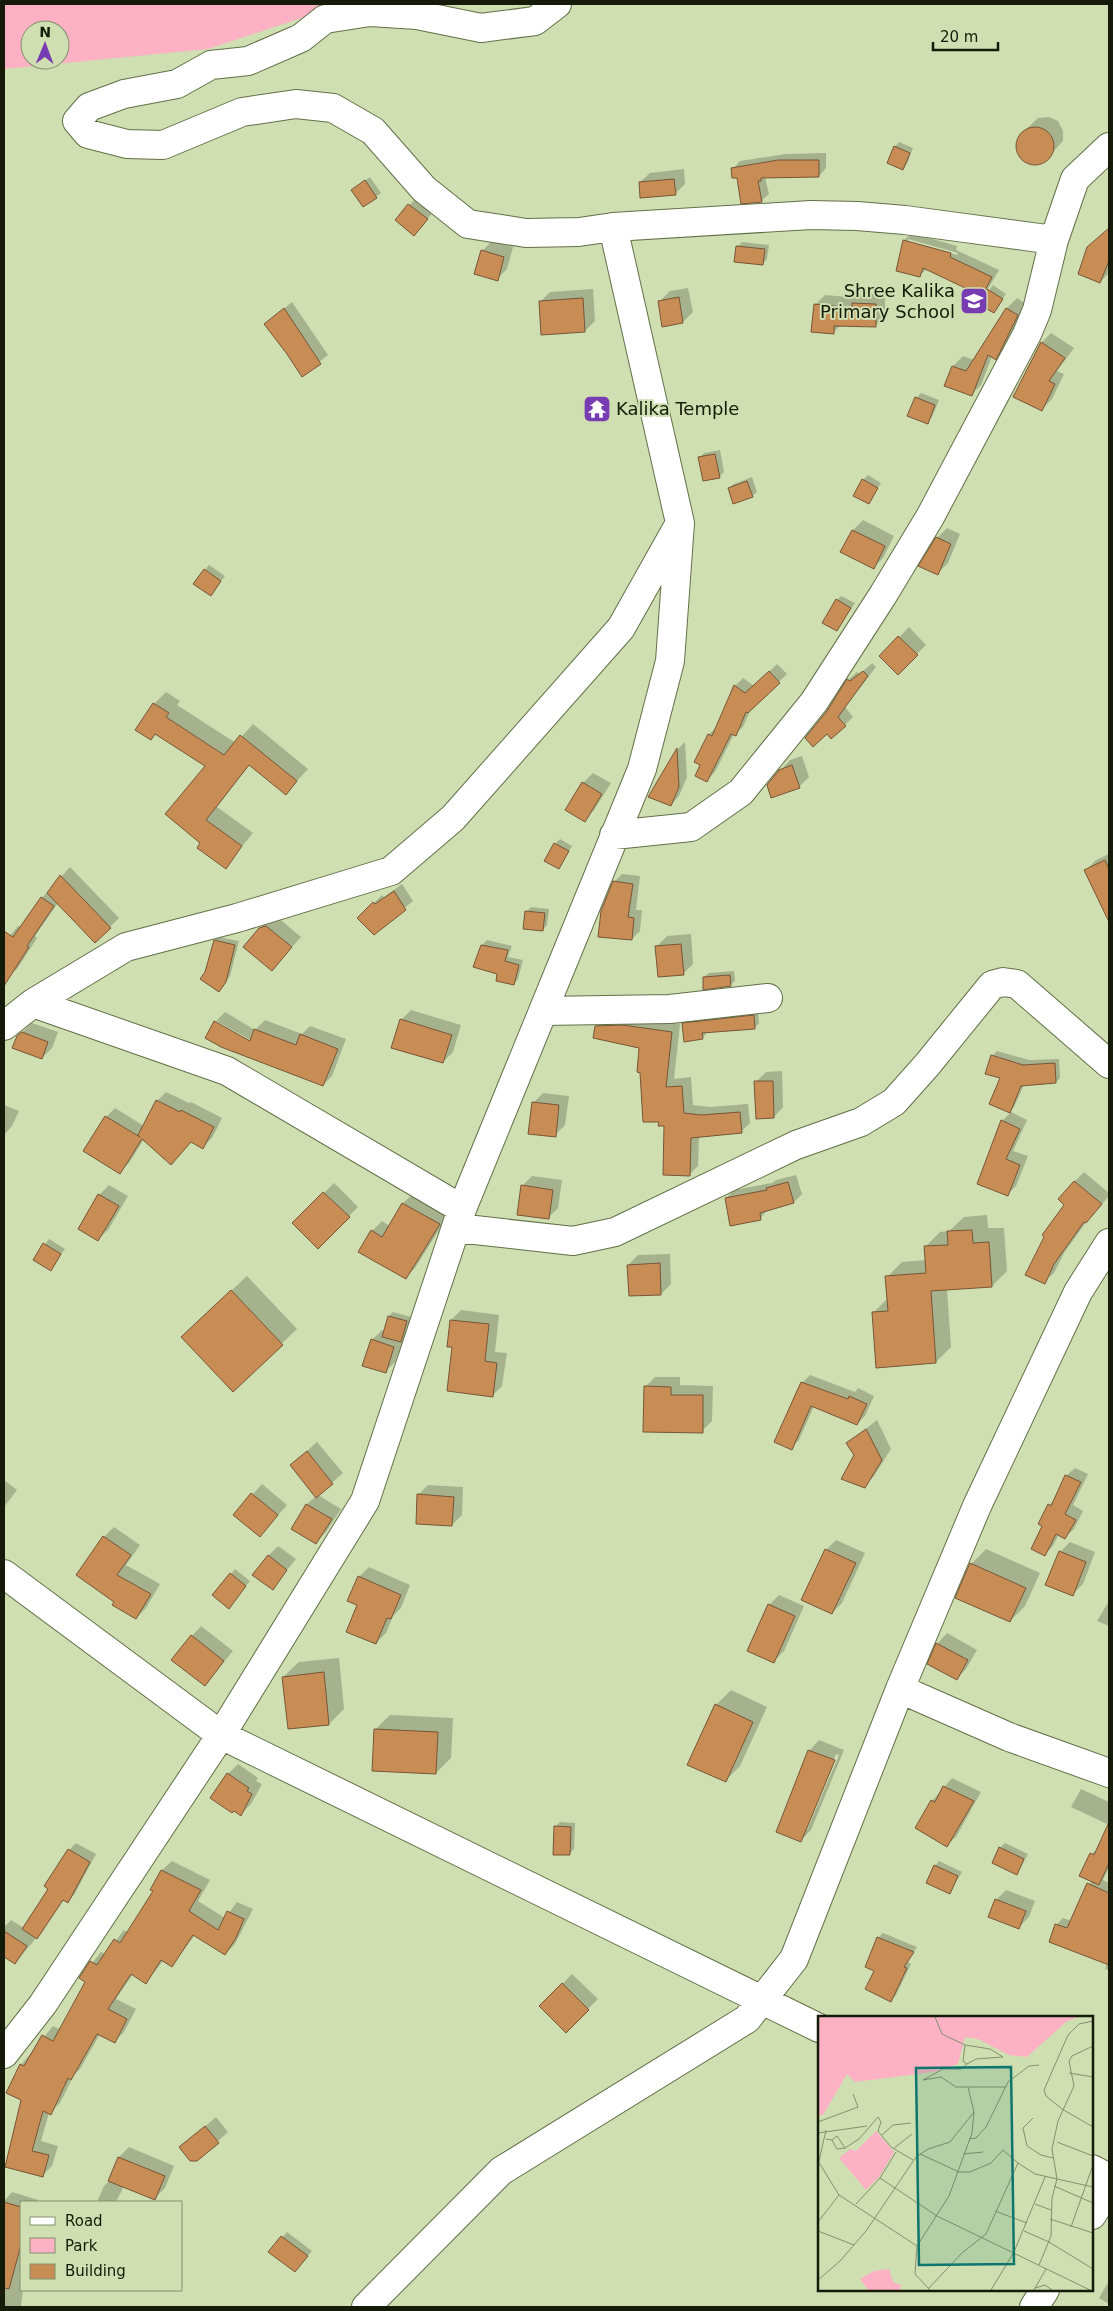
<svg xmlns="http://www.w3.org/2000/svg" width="1113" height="2311" viewBox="0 0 1113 2311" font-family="'DejaVu Sans',sans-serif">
  <rect width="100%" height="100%" fill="#cfdfb1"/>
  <!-- green -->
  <path fill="#fcb2c4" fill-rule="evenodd" d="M4,4H344L208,49L4,69ZM30,30H60V60H30Z"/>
  <!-- shadow -->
  <path fill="#0003" fill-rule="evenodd" d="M1049,117L1058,121L1063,131V141L1046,160L1037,164L1027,162L1019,155L1016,145L1020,135L1038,118Z
    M899,142L913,148L907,164L902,168L895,147Z
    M826,153V168L819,176L765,177L769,194L761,201L733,169L740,161L786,154Z
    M684,169L685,184L675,194L640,182L650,173Z
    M370,177L381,193L376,197L353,190Z
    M419,195L436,209L414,234L396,219Z
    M1109,228V248L1105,251L1109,253L1108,274L1100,282L1079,275L1088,248Z
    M912,233L957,246L956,250L999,270L988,289L982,295L927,269L920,275L897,270L904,240ZM908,239L958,253L957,255L908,242Z
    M492,241L513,247L507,269L497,279L482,251Z
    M742,242L769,245L767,259L762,264L737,247Z
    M993,285L1006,294L994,312L980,303Z
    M688,288L693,312L683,322L660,301L670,291Z
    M593,289L595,321L585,331L540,302L550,292Z
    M863,294H885V316L875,326L841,325L833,333L815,305L825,295L859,298Z
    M1017,298L1027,305L1005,348L995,358L992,356L981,385L971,395L946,386L953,366L963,356L974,360L1007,308Z
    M292,302L328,355L302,375L265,324Z
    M1051,333L1074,348L1057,371L1064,374L1052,399L1042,409L1014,396L1042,342Z
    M921,393L939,400L932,417L927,422L916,398Z
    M720,450L724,472L720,476L699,458L704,453Z
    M868,475L881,483L869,502L863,480Z
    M752,477L757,492L752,496L729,488L734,484Z
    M863,520L894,536L883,558L873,568L842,552L853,530Z
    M947,528L960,534L948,563L938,573L937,538Z
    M209,565L225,576L211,594L205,570Z
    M841,596L855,603L837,630V600Z
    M909,627L926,645L898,673L881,656Z
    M872,663L876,667L845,707L853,717L845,725L828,711L848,680L857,672L860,674Z
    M777,664L787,674L751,709L743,727L734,734L715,772L707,780L701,764L695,761L709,734L718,726L735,686L743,678L754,686Z
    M166,692L180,701L177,705L236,743L253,724L308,769L286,793L250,764L217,807L253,833L225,867L202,843L207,766L154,704Z
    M685,742L687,777L679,796L671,805L650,796L678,749Z
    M802,756L809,777L799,787L780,771L790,760Z
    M593,773L611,783L594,810L585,820L583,783Z
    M560,839L572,846L559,868L555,844Z
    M1109,854V899L1101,902L1086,870L1096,860Z
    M70,867L119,918L110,927L58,903L35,936L37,938L17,969L4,979V943L18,926L21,927L42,898Z
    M622,874L640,876L636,910H642L640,931L632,939L614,882Z
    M402,884L413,901L374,933L359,918L382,895L384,897Z
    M531,907L549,909L547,925L543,930L526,912Z
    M276,916L301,937L272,969L260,928L271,918Z
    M691,934L693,964L683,974L657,946L667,936Z
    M218,937L239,941L230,976L223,986L206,973L214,941Z
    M487,940L512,946L508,957L523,960L518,979L514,984L499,974L475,966L482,945Z
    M734,971L735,981L730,985L704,977L709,973Z
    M411,1010L461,1025L453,1052L443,1062L401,1020Z
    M758,1011L759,1023L755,1028L707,1032L703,1038L683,1024L688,1019Z
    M225,1012L255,1030L265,1020L302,1034L310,1026L346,1039L332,1076L323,1085L207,1037L215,1022ZM216,1021L256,1043L254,1045L216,1023Z
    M605,1017H632L680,1024L674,1079L691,1077L693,1105L710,1107L748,1104L750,1123L741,1132L699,1136L698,1166L689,1175L665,1125L641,1047L596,1026Z
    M32,1023L58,1032L52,1048L42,1058L18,1036Z
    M997,1051L1029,1060L1059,1059L1060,1078L1056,1082L1024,1085L1014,1107L1010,1111L1002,1077L992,1056Z
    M782,1071L783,1107L774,1117L756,1082L766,1072Z
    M166,1092L189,1103L191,1102L222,1118L212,1138L203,1147L191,1141L144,1139L129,1163L120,1172L106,1117L115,1108L144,1126L157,1101Z
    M543,1093L569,1096L565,1125L555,1135L533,1103Z
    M4,1105L19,1111L12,1126L4,1135Z
    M1011,1112L1027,1120L1013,1151L1028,1156L1016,1186L1008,1194L1002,1121Z
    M1084,1172L1109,1193V1196L1087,1221L1064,1253L1054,1273L1044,1282L1066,1204L1074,1182Z
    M796,1175L802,1194L794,1202L768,1209L760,1219L726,1198L734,1190L772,1183L776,1180Z
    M532,1176L562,1180L558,1208L548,1218L522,1186Z
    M334,1183L358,1207L318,1247L294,1223Z
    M109,1185L128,1196L108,1230L98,1239L99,1195Z
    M413,1194L449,1214L415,1268L405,1278L372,1231L382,1221L390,1226L403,1203Z
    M987,1215L988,1228H1004L1007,1271L992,1286L947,1289L951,1347L936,1362L873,1313L888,1298L887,1277L902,1262L926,1260L925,1247L940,1232L949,1231L964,1217Z
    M49,1239L65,1249L50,1269L34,1259Z
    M670,1254L671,1284L661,1294L628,1265L638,1255Z
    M247,1276L297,1329L233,1390L198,1322Z
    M461,1310L499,1315L495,1352L507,1353L502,1386L492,1396L454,1346L451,1320Z
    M393,1312L411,1317L395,1362L385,1372L372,1340L382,1330L385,1331L389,1316Z
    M810,1375L855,1392L858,1388L874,1396L865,1416L857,1424L814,1406L799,1440L791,1448L802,1383Z
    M655,1377H680V1385L713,1386L712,1421L702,1431L645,1387Z
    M877,1420L891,1449L874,1476L864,1486L856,1455L848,1443Z
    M317,1442L343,1473L318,1495L341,1509L326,1532L316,1542L293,1528L307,1504L316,1496L291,1465Z
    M1075,1468L1088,1474L1073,1505L1083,1511L1074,1529L1065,1537L1059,1534L1053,1546L1045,1554L1044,1525L1049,1505L1056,1499L1066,1476Z
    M4,1480L17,1490L4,1507Z
    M262,1484L287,1505L260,1536L235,1514Z
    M428,1485L463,1487L462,1515L452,1525L418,1495Z
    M114,1527L140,1545L126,1565L160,1584L146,1608L136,1618L78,1574L104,1537Z
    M836,1540L865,1553L842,1603L832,1613L826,1550Z
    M1070,1542L1095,1552L1083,1584L1073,1594L1060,1552Z
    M278,1546L296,1559L272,1588L268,1556Z
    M986,1549L1040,1573L1025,1606L1010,1621L971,1564Z
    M369,1567L410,1585L401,1608L393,1616L386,1633L376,1643L359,1604V1577Z
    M235,1569L250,1581L233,1602L231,1574Z
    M779,1595L804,1606L784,1651L774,1661L769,1605Z
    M1109,1601V1626L1097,1621Z
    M201,1626L233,1651L205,1684L192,1636Z
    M947,1633L977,1650L966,1669L956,1679L929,1664L938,1643Z
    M339,1658L344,1709L329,1724L283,1677L299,1662Z
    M731,1690L767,1707L740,1766L725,1781L716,1705Z
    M390,1715L453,1718L451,1758L436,1773L375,1730Z
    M819,1740L844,1750L811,1830L801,1840L777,1831L810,1750ZM836,1754L839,1755L807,1830H804Z
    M238,1764L258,1778L256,1781L262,1784L251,1804L241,1814L228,1774Z
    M952,1778L981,1792L956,1837L947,1845L932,1801Z
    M1081,1789L1109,1802V1825L1071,1807Z
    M560,1822L575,1823L574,1849L569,1854L555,1827Z
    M1109,1828V1868L1103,1880L1109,1883V1913L1098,1908L1081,1944L1056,1925L1063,1918L1072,1921L1092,1880L1091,1854L1098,1849Z
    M76,1843L96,1854L74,1895L68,1901L64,1899L43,1930L15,1963L4,1956V1927L11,1920L24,1928L50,1889L69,1850Z
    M1005,1843L1028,1854L1017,1874L1000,1848Z
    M172,1861L210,1880L198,1901L225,1918L237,1902L253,1909L235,1944L225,1954L195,1935L172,1965L164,1960L146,1982L133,1974L116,1999L136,2009L124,2032L114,2042L100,2034L80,2069L74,2075L60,2103L49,2113L41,2141L58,2146L52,2166L43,2175L6,2166L22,2100L21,2065L53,2026L61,2030L87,1981L81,1977L101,1952L106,1954L124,1930L128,1933L154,1891L152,1889L162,1870Z
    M939,1861L962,1872L950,1892L935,1866Z
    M1006,1890L1035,1901L1029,1917L1019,1927L996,1900Z
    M883,1933L917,1947L908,1962L911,1964L896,1995L891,2000L875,1970L878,1938Z
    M1109,1959V1970L1105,1969Z
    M572,1974L598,1999L566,2031L541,2006Z
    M216,2117L228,2132L197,2160L181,2147Z
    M129,2147L174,2166L165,2188L155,2198L124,2186L116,2202H97L104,2186L109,2181L119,2157Z
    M12,2192L38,2200V2202H21V2269L19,2279H21L23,2290L21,2306L4,2307V2201Z
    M287,2232L312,2251L295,2271L270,2251Z
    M1109,2281V2304L1099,2298Z"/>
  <!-- building -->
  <path fill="#c88d54" stroke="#775536" d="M1016 146a19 19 0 1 1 38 0a19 19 0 1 1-38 0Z
    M894,146L910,153L903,170L887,163Z
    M778,160H819V177L761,178V181H758L762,202L741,204L737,178H732L731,168Z
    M674,179L676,195L640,198L639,182Z
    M365,180L377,198L363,207L351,190Z
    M408,204L428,219L414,236L395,220Z
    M1109,228V261L1100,283L1078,274L1087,247Z
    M903,240L951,253L950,257L992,277L982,296L923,268L920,277L896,271Z
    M736,246L765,249L763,265L734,262Z
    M481,250L504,257L498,281L474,274Z
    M987,289L1003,299L994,313L978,304Z
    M679,297L683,323L662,327L658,301Z
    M583,298L585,332L541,335L539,301Z
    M852,303L876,304V327L834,326V334L811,332L814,304L852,308Z
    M284,308L321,364L302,377L287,354L264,324Z
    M1006,308L1018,315L996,360L988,355L972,396L944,386L952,366L966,371Z
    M1041,342L1065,358L1049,381L1055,384L1042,411L1013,397Z
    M915,397L935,405L928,424L907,416Z
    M715,454L720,478L703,481L698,457Z
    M862,479L878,488L869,504L853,496Z
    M747,481L753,497L733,504L728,488Z
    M852,530L885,546L874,569L840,552Z
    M936,537L951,544L938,575L918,566Z
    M204,569L221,581L211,596L193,584Z
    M836,599L851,608L837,631L822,623Z
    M898,636L918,655L898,675L879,656Z
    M769,671L780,683L748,713L746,712L736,736L731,734L707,782L695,776L700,765L694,762L708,734L712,736L734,685L745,693Z
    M863,671L868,676L838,717L846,726L831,739L827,734L813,747L805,738L827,711L847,679L850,681Z
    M153,703L169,713L166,717L224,755L240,735L297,781L286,795L249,765L206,820L242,846L226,869L197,848L200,843L165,814L205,766L155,734L151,740L135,730Z
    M677,748L679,787L671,806L648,797Z
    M792,765L800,788L771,798L767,785L779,770Z
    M582,782L602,794L585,822L565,810Z
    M554,843L569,851L559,869L544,861Z
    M1105,860L1109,869V922L1084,870Z
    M60,875L111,928L95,943L47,893Z
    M613,881L633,884L628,917L634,918L632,940L598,937L601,911Z
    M394,891L406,910L374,935L357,918L373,902L375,904Z
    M41,897L54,906L27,946L29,947L4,986V931L13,937Z
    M525,911L545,913L543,931L523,929Z
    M266,926L292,947L272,971L243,947L259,928Z
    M214,940L235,945L226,982L219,992L200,979L205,972Z
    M681,944L684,975L658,977L655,946Z
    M481,945L508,950L505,961L519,965L514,985L496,981L497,974L473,967Z
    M730,975L731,986L703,990V977Z
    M754,1015L755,1029L702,1033L703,1039L684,1042L682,1023Z
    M400,1019L452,1035L443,1063L391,1048Z
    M214,1021L250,1041L254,1029L296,1045L300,1034L338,1049L323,1086L221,1047L205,1038Z
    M623,1025L672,1032L666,1087L682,1086L684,1113L701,1115L740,1112L742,1133L691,1138L690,1176L663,1175L664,1126H658L659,1122H643L640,1073L637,1072L639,1048L593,1038L595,1026Z
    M22,1032L48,1042L42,1059L12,1048L17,1036Z
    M991,1055L1023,1065L1055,1063L1056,1083L1021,1086L1010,1113L989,1104L1000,1078L985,1074Z
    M754,1081H773L774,1118L756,1119Z
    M156,1100L180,1112L181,1110L214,1127L203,1149L191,1142L171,1165L142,1139L120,1174L83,1151L105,1116L140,1137L138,1135Z
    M532,1102L559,1105L556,1137L528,1134Z
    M1001,1120L1020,1129L1006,1159L1020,1165L1008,1196L977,1184Z
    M1074,1181L1102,1204L1086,1223L1084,1222L1054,1264L1045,1284L1025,1275L1044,1237L1042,1235L1064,1205L1058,1199Z
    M788,1182L794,1203L760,1213L761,1220L730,1226L725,1198L767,1190L766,1188Z
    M521,1185L553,1190L549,1219L517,1215Z
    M323,1192L350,1217L318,1249L292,1223Z
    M98,1194L119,1206L98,1241L78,1229Z
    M402,1203L440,1224L406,1279L358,1252L371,1230L382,1237Z
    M972,1230L973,1243L989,1242L992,1287L931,1291L936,1363L876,1368L872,1312L888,1311L885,1276L926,1273L924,1246L948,1245L947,1231Z
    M43,1243L61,1254L51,1271L33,1260Z
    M660,1263L661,1295L629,1296L627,1265Z
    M231,1290L283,1345L233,1392L181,1337Z
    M388,1316L407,1321L401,1342L382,1337Z
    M450,1320L489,1324L485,1361L497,1363L493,1397L447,1391L452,1347H447Z
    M371,1339L394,1347L386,1373L362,1366Z
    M801,1382L848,1399L849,1396L867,1404L857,1425L811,1406L792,1450L774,1442Z
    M644,1386L671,1387V1395H703V1433L643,1432Z
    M866,1429L882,1460L865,1488L841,1479L854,1455L846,1443Z
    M307,1451L333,1484L316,1498L290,1465Z
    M1065,1475L1081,1482L1065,1514L1076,1520L1065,1539L1056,1534L1045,1556L1031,1549L1042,1526L1038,1524L1048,1504L1051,1506Z
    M251,1493L278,1515L260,1537L233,1515Z
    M417,1494L454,1497L452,1526L416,1524Z
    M306,1504L332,1519L316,1544L291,1529Z
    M103,1536L131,1555L117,1575L151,1594L136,1619L112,1605L114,1602L76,1575Z
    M825,1549L856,1563L832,1614L801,1600Z
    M1059,1551L1086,1562L1073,1596L1045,1585Z
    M268,1555L287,1570L273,1590L252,1575Z
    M970,1563L1026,1588L1010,1622L955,1598Z
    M230,1573L246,1586L229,1609L212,1595Z
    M358,1576L401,1595L391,1619L387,1618L376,1644L346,1632L357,1605L347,1601Z
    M768,1604L795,1616L774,1663L747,1651Z
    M191,1635L224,1661L205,1686L171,1660Z
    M936,1643L968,1660L957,1680L927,1664Z
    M324,1672L329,1725L288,1729L282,1677Z
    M715,1704L753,1722L726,1782L687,1765Z
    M374,1729L438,1732L436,1774L372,1771Z
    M808,1750L835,1760L801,1842L776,1832Z
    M227,1773L249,1788L247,1791L252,1794L241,1816L234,1811L232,1813L210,1798Z
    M943,1786L974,1801L947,1847L915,1828L931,1800L935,1802Z
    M1109,1822V1863L1099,1885L1079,1876L1090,1853L1094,1855Z
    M554,1826L571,1827L570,1855H553Z
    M999,1847L1024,1859L1017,1875L992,1863Z
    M68,1849L90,1862L68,1903L63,1900L37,1939L22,1929L48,1889L44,1886Z
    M934,1865L958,1876L950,1894L926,1883Z
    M161,1870L201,1890L189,1911L218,1930L227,1911L244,1919L236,1938L225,1955L193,1935L172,1967L161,1960L146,1984L131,1974L108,2009L127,2019L115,2043L97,2034L71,2080L68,2078L51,2115L43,2111L32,2151L49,2155L43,2177L5,2167L21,2100L6,2093L20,2064L24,2066L42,2035L53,2041L85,1982L79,1978L90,1961L97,1965L114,1939L120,1943L153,1891L150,1890Z
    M1087,1883L1109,1893V1965L1049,1942L1055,1924L1067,1928Z
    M995,1899L1026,1911L1019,1929L988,1917Z
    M4,1931L27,1946L15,1964L4,1957Z
    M877,1937L914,1952L904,1967L907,1968L891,2002L865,1989L874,1971L865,1967Z
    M562,1983L589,2010L566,2033L539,2006Z
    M205,2126L219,2143L197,2161H190L179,2147Z
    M118,2157L165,2176L155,2200L108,2181Z
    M4,2202L21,2207V2245L9,2289L4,2288Z
    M281,2236L308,2256L295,2272L268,2252Z"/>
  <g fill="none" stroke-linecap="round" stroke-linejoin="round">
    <defs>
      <path id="minor" d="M557,4L535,21L481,28L417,15L370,12L325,19L301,38L248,61L211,65L177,84L124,94L89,107L77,121L88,134L127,144L163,145L242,112L296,104L333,108L373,131L424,189L468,224L526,233L579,232L613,227L811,215L857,216L905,220L1054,240
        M614,835L691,827L741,792L814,702L883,595L930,517L1027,334L1037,310L1054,240L1075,179L1109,147
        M33,1003L227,1071L462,1209
        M543,1011L670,1009L768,998
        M4,1026L33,1003L126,947L237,918L391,871L453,818L621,628L676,530
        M457,1228L573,1241L615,1232L796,1145L861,1122L894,1102L927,1065L992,985L1003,982L1017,984L1109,1064
        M4,1574L221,1735L819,2028
        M900,1689L1009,1737L1109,1773
        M4,2054L43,2004L221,1735L365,1501L462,1209L642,769L670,661L680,523L613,227
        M1092,2169L1109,2178
        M1092,2215L1109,2188
        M366,2307L501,2171L747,2019L794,1959L900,1689L977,1506L1078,1292L1109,1243
        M1034,2307L1045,2290"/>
    </defs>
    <!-- minor casing -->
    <use href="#minor" stroke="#627047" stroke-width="30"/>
    <!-- minor -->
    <use href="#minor" stroke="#fff" stroke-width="28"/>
  </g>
  <!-- icons -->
  <defs>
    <symbol id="school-square" viewBox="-11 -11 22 22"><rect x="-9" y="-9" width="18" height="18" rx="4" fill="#773cb2" stroke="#cfdfb1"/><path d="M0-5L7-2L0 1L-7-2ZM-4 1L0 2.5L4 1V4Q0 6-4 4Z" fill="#fff"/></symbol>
    <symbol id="temple-square" viewBox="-11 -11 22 22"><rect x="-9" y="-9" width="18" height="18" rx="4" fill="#773cb2" stroke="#cfdfb1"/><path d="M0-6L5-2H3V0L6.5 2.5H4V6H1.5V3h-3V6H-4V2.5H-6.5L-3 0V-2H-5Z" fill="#fff"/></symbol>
  </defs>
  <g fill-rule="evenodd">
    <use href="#school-square" x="958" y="285" width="32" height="32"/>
    <use href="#temple-square" x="581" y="393" width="32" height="32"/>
  </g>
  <g text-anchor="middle" stroke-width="4" stroke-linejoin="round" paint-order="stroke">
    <!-- poi labels -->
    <g font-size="18" fill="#151a09" stroke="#cfdfb1" text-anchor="end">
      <text x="955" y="297">Shree Kalika<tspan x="955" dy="21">Primary School</tspan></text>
      <text x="616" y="415" text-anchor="start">Kalika Temple</text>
    </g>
  </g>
  <!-- overview -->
  <g transform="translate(818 2016)">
    <rect width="275" height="275" fill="#cfdfb1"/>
    <path d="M0,1H261L249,5L209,41L191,39L160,23L147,21L140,48L115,56L37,66L29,58L5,99H0ZM58,115L76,136L61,161L48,174L21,142L32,133L38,135ZM71,253L75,266L83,269L82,274H50L42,263L56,255Z" fill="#fcb2c4"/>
    <path fill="none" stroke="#85906e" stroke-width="1" d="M117,1L124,18L147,29L145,45L149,48L143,53H125L105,64L123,61L138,71H188M275,5L261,8L250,19L226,74L228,80L244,93L275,111M147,29L172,33L185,41L158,43L149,48M251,57L275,61M215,102L205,112L209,130L223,139L235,142M0,106L40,91L35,78M0,117L49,110M64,119L75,109L93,107M8,123L14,124L19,133L27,132L41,123L60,101L63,106L60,115L73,131L95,144M151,123L158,122L168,111L190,66L211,50L221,49M14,124L19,120L27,132M239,126L275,140M75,133L94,118M102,138L139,155M145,138L165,136M0,145L21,179L99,230M1,145L8,114M138,156H152L173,147L185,134L200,147M62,162L119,200L272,274M236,170L275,187M38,188L62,162L78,136M217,188L233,194M177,195L209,207M232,203L275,217M0,206L21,179M253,211L275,149M0,215L36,229M206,215L231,226L275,253M221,249L233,220L234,182L239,163L275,171M0,264L22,245L48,215L98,141L110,133L132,126L156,96M217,272L227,269L234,274M110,273L144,237L168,218L200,147L217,158L239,163L234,133L240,105L256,70L251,45L254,40L275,30M112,274L97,258L99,230L131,180L154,117L156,96L150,71M173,274L196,236L227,161M216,274L228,253"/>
    <path fill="#0f766e" fill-opacity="0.15" stroke="#0f766e" stroke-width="2.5" d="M193,51L196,248L101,249L98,52Z"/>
    <rect width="275" height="275" fill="none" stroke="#151a09" stroke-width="2.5"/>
  </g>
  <!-- border -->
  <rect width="1113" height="2311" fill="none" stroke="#151a09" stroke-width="10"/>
  <!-- legend -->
  <rect x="20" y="2201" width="162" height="90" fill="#cfdfb1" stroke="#85906e"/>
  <rect x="30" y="2217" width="25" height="8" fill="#ffffff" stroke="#85906e"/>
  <text x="65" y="2226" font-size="15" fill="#151a09">Road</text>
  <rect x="30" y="2238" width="25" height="15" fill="#fcb2c4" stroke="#85906e"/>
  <text x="65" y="2251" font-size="15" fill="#151a09">Park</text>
  <rect x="30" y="2264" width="25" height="15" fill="#c88d54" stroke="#85906e"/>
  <text x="65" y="2276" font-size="15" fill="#151a09">Building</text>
  <!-- north arrow -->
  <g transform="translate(45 45) rotate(1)"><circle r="24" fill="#cfdfb1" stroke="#85906e"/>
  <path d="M0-4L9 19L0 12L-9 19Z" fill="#773cb2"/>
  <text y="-8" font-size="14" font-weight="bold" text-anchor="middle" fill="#151a09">N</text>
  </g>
  <!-- scale -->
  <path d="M933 42v8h65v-8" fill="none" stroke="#151a09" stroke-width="2.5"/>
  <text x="940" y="42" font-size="15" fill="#151a09" stroke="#cfdfb1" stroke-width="4" paint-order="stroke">20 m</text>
</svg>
